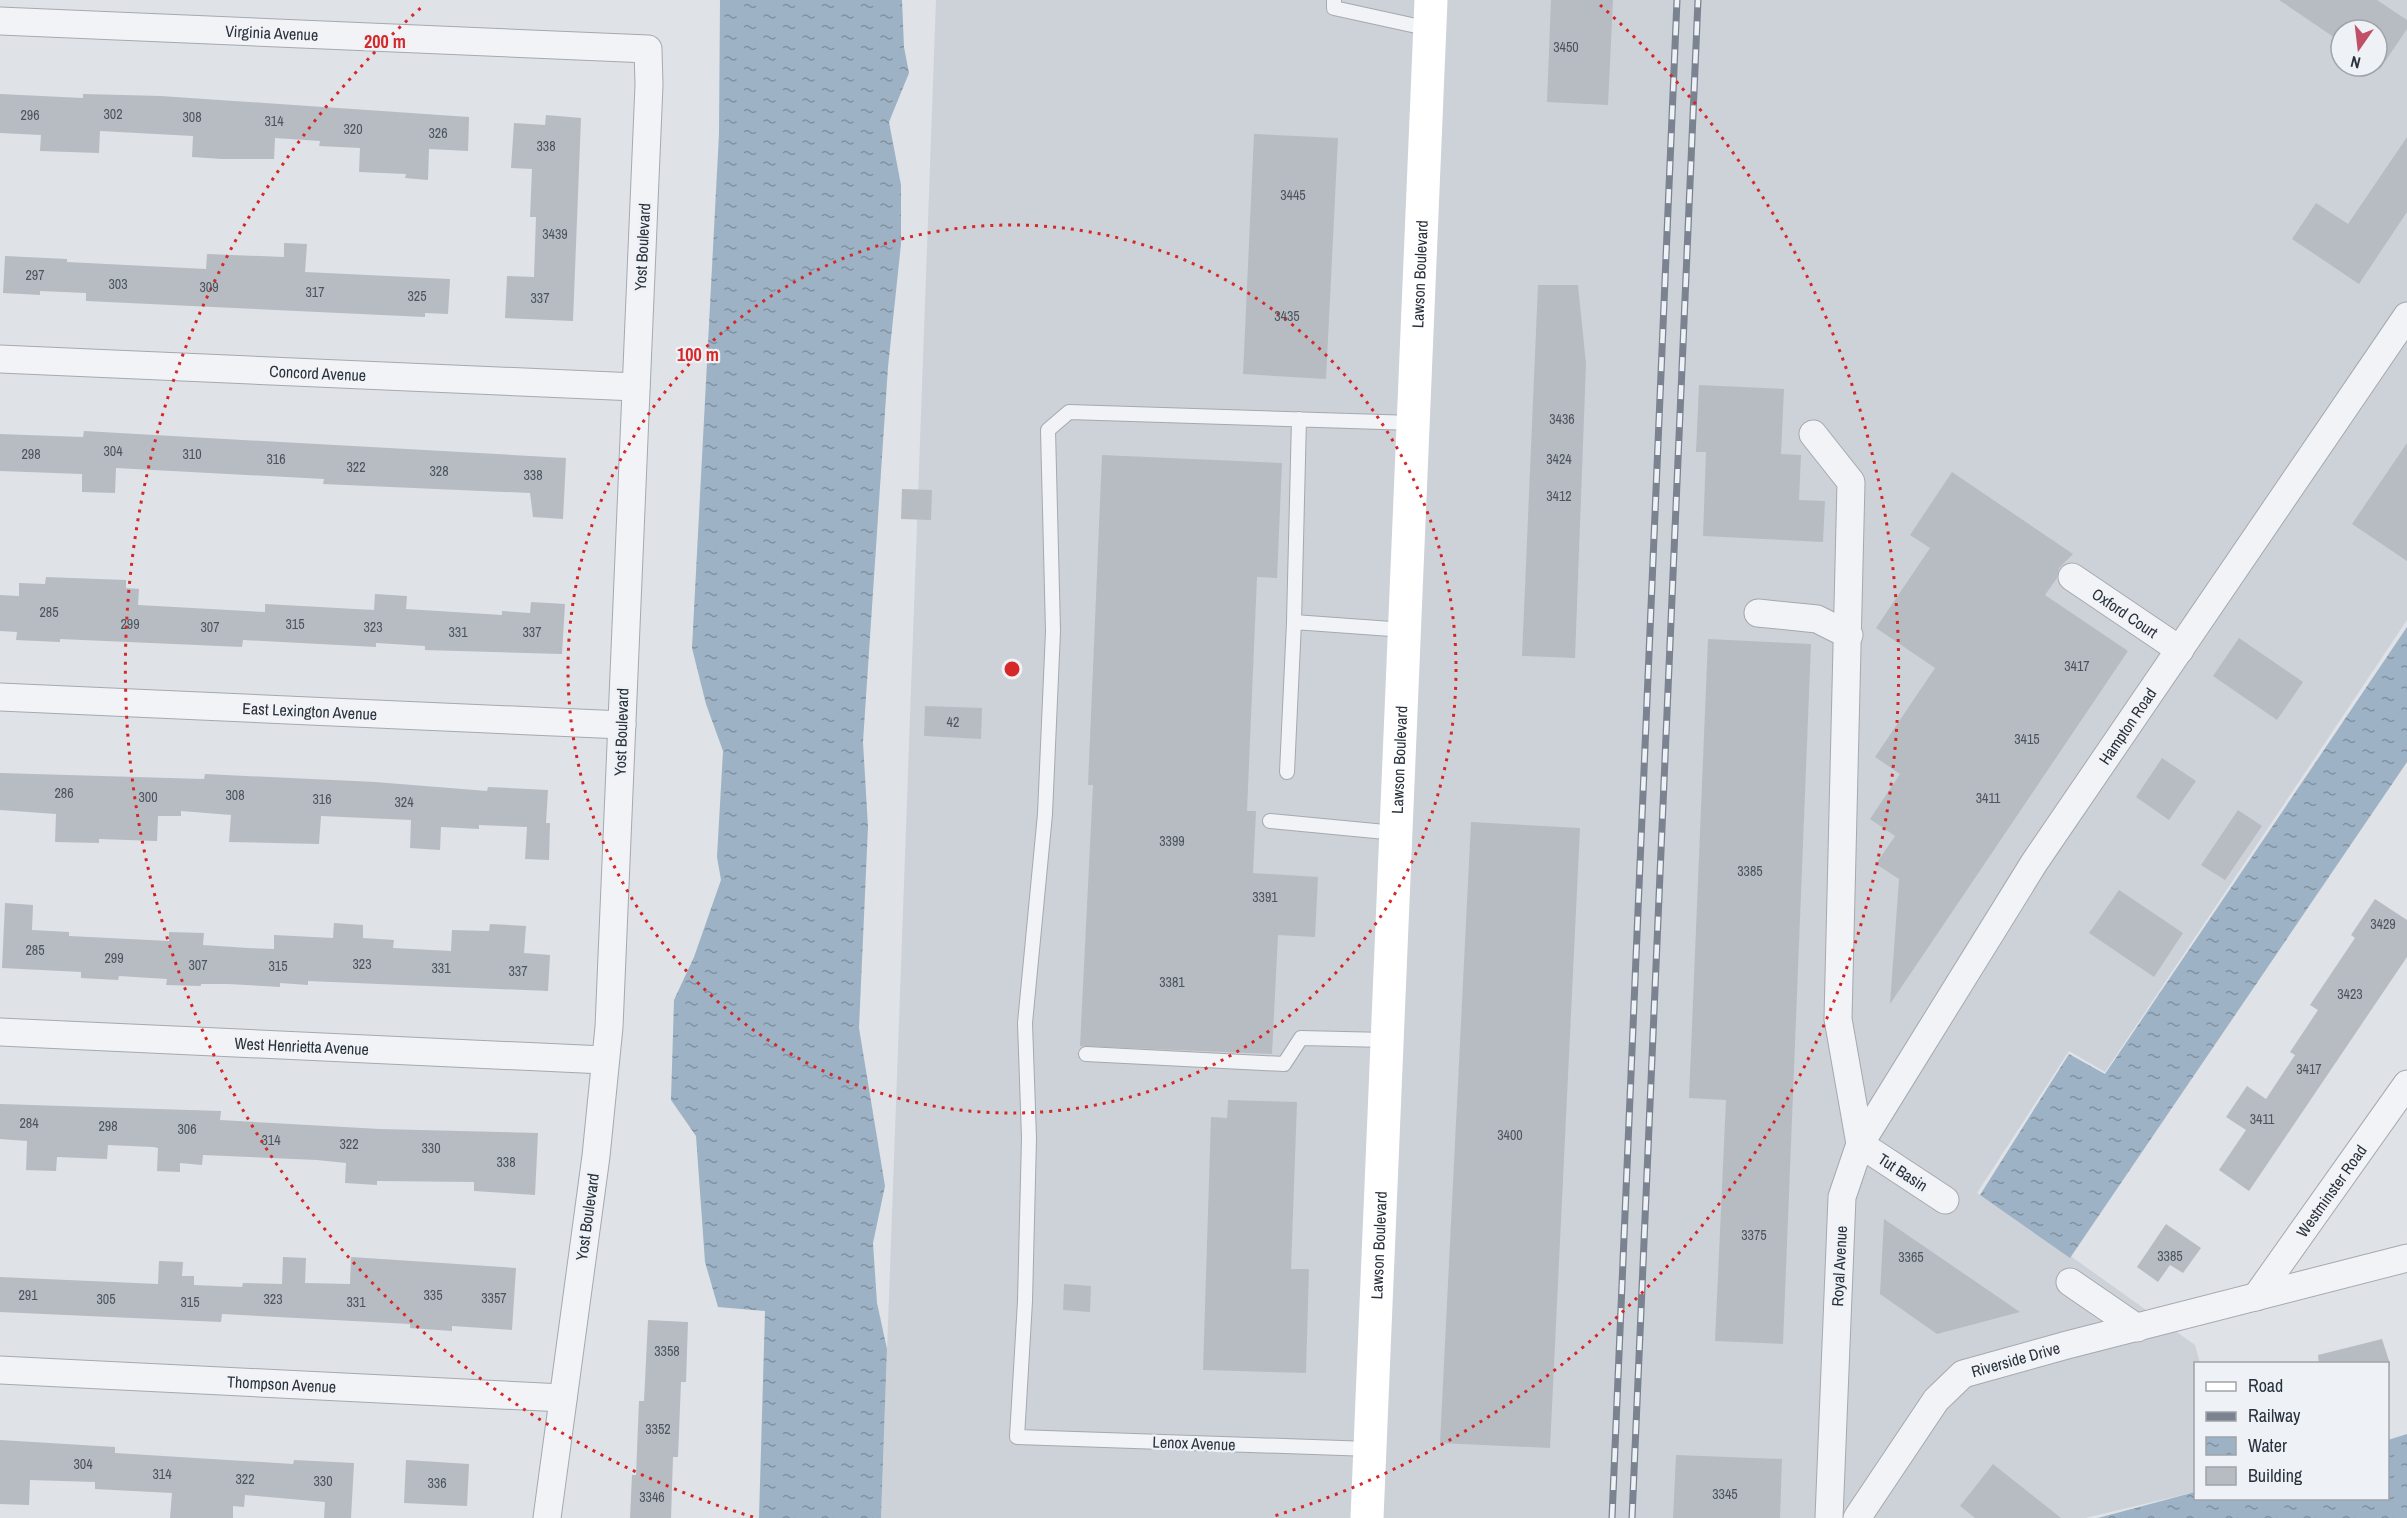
<svg xmlns="http://www.w3.org/2000/svg" width="2407" height="1518" viewBox="0 0 2407 1518" font-family="'Archivo Narrow',sans-serif">
  <defs>
    <pattern id="water-ripples" width="26" height="14" patternUnits="userSpaceOnUse" patternTransform="scale(1.5)"><rect width="26" height="14" fill="#9db2c4"/><path d="M2 4q2-2 4 0t4 0M15 11q2-2 4 0t4 0" fill="none" stroke="#8091a0"/></pattern>
  </defs>
  <rect width="100%" height="100%" fill="#dfe2e7"/>
  <!-- built -->
  <path fill="#cdd2d8" fill-rule="evenodd" d="M936,0H2407V620L2105,1072L2069,1051L1977,1193L2072,1257L2195,1345L2200,1363L2196,1364L2195,1492L2085,1518H881ZM2341,30H2377V66H2341Z"/>
  <!-- water -->
  <path fill="url(#water-ripples)" d="M720,0H902L904,47L909,73L889,122L901,185V244L888,367L863,742L868,827L859,1028L885,1186L873,1243L877,1303L887,1349L881,1518H759L765,1311L718,1307L705,1262L696,1136L671,1100L674,1000L694,957L721,880L717,857L723,751L706,704L692,648L719,134Z
    M2407,627V762L2070,1258L1980,1195L2069,1054L2105,1074Z
    M2407,1434V1518H2098L2195,1492L2196,1498H2388V1440Z"/>
  <!-- building -->
  <path fill="#b7bcc3" d="M1551,0H1613L1608,105L1547,102Z
    M2279,0H2377L2407,20V29L2380,69L2376,66L2377,30H2341V42Z
    M0,94L83,98V94L161,96L469,117L468,151L429,149L428,180L405,178L406,174L359,172L360,148L319,146L320,141L275,138L274,159H222L192,157L193,136L100,131L99,153L40,151L41,135L0,133Z
    M546,115L581,118L573,321L505,318L507,276L534,277L536,217H530L532,169L511,168L514,123L545,125Z
    M1254,134L1338,138L1326,379L1243,374Z
    M2407,137V212L2359,284L2292,239L2316,203L2348,224Z
    M284,243L307,244L305,272L450,279L448,314L425,313V317L86,301V293L40,291V295L3,293L5,256L67,259V262L206,269L207,254L284,257Z
    M1538,285H1578L1586,364L1575,658L1522,656Z
    M1699,385L1784,389L1781,454L1801,455L1799,500L1825,501L1823,542L1703,536L1706,452H1696Z
    M84,431L566,458L563,519L533,517L530,493L323,484L324,479L116,468L115,493L82,492V474L0,471V434L83,437Z
    M2407,443V561L2352,524Z
    M1102,455L1282,463L1277,578L1257,577L1247,811H1256L1253,873L1318,877L1315,937L1278,935L1272,1054L1080,1046L1093,785H1088Z
    M1952,472L2073,554L2059,568L2057,578L2045,595L2128,651L1890,1004L1899,879L1876,864L1895,836L1870,819L1900,774L1875,757L1935,668L1876,628L1930,548L1910,535Z
    M902,489L932,490L931,520L901,519Z
    M46,577L126,580V588L139,589L138,605L265,612V604L374,610L375,594L407,596L406,609L502,615V611L530,613L531,602L565,604L562,654L425,650V646L376,643V647L243,640L242,647L60,639V642L16,640L17,632L0,631V595L19,596V583L45,584Z
    M2239,638L2303,682L2277,720L2213,676Z
    M1708,639L1811,644L1783,1344L1715,1341L1726,1100L1689,1098Z
    M925,706L982,708L981,739L924,736Z
    M2162,758L2196,781L2169,820L2136,797Z
    M0,773L204,779L205,774L375,782L487,791L488,787L548,790L546,823H550L549,860L525,859L527,827L479,825V829L441,827L440,850L410,848L411,820L321,816L319,844L229,842L231,815L181,811V816H158L157,841L99,839V843L55,842L56,814L0,810Z
    M2238,810L2262,826L2225,880L2201,865Z
    M1471,822L1580,828L1550,1448L1440,1443Z
    M2119,890L2183,933L2154,977L2089,933Z
    M2375,899L2407,920V957L2249,1191L2219,1170L2246,1130L2226,1117L2247,1086L2266,1099L2295,1055L2290,1052L2318,1010L2310,1005L2355,938L2351,935Z
    M5,903L33,905L32,930L69,932V936L169,941V932L204,933L203,945L248,948L274,949V935L333,938L334,923L363,925V938L394,940L393,948L451,951L452,930L489,931L490,924L526,926L524,953L550,955L548,991L308,981V985L280,983V987L228,984H201V986L166,985L167,979L119,976L118,980L81,978V972L2,968Z
    M1228,1100L1297,1102L1291,1269H1309L1306,1373L1203,1370L1211,1117L1227,1118Z
    M0,1104L221,1111L220,1120L380,1129L538,1133L535,1195L474,1191V1182L377,1181V1185L345,1183L346,1163L317,1160L203,1155L202,1165L180,1163V1172L157,1171L158,1148L153,1147L108,1145L107,1159L57,1157L56,1171L26,1170L27,1141L0,1139Z
    M1884,1219L2020,1312L1937,1334L1880,1294Z
    M2166,1224L2201,1248L2183,1273L2170,1265L2158,1282L2137,1267Z
    M283,1257L306,1258L305,1283L350,1284L351,1257L516,1268L512,1330L452,1326V1331L410,1328V1324L222,1314L221,1322L0,1312V1277L158,1284L159,1261L183,1262L182,1276H194V1285L242,1287L243,1283L282,1284Z
    M1064,1284L1091,1286L1090,1312L1063,1310Z
    M648,1320L688,1322L686,1382H681L678,1457H673L671,1518H630L632,1475H636L639,1401H644Z
    M2382,1339L2390,1364H2319L2318,1355Z
    M0,1440L115,1447V1453L293,1464L294,1460L354,1463L351,1518H324L325,1502L245,1495L244,1507L233,1506V1518H170L172,1493L95,1489V1482L30,1480L29,1505L0,1504Z
    M1676,1455L1782,1459L1780,1518H1673Z
    M406,1460L469,1464L467,1506L404,1503Z
    M1993,1464L2061,1518H1975L1960,1506Z"/>
  <g fill="none" stroke-linecap="round" stroke-linejoin="round">
    <defs>
      <path id="lane" d="M1334,0V8L1430,29
        M1294,622L1299,419
        M1287,772L1294,622L1405,630
        M1270,821L1396,833
        M1086,1054L1284,1064L1301,1038L1386,1040
        M1370,1449L1017,1437L1025,1301L1029,1138L1025,1023L1045,814L1053,631L1048,430L1069,412L1414,423"/>
      <g id="street">
        <path id="s1" d="M0,21L648,49L649,85L609,1027L596,1156L547,1518"/>
        <path id="s2" d="M0,359L636,387"/>
        <path d="M1813,434L1851,482L1838,1019L1860,1144L1842,1197L1829,1518"/>
        <path id="s3" d="M2072,577L2180,650"/>
        <path d="M1758,613L1817,619L1849,635"/>
        <path id="s4" d="M0,697L622,725"/>
        <path id="s5" d="M0,1032L604,1060"/>
        <path id="s6" d="M1945,1200L1860,1144L2034,863L2407,316"/>
        <path d="M2070,1282L2137,1328"/>
        <path id="s7" d="M2256,1297L2407,1084"/>
        <path id="s8" d="M0,1370L563,1398"/>
        <path id="s9" d="M1857,1518L1936,1400L1963,1374L2067,1345L2407,1258"/>
      </g>
    </defs>
    <!-- lane casing -->
    <use href="#lane" stroke="#a5a9b0" stroke-width="16"/>
    <!-- street casing -->
    <use href="#street" stroke="#a5a9b0" stroke-width="29"/>
    <!-- lane -->
    <use href="#lane" stroke="#f1f3f6" stroke-width="14"/>
    <!-- street -->
    <use href="#street" stroke="#f1f3f6" stroke-width="27"/>
    <!-- secondary -->
    <path stroke="#fff" stroke-width="33" id="s10" d="M1367,1518L1431,0"/>
    <defs>
      <path id="rail" d="M1612,1518L1677,0
        M1632,1518L1698,0"/>
    </defs>
    <!-- rail casing -->
    <use href="#rail" stroke="#7a838f" stroke-width="7"/>
    <!-- rail -->
    <use href="#rail" stroke="#eef1f5" stroke-width="4.5" stroke-dasharray="14" stroke-linecap="butt"/>
  </g>
  <!-- distance rings -->
  <g fill="none" stroke="#d62828" stroke-width="3" stroke-dasharray="3 6">
    <circle cx="1012" cy="669" r="444"/>
    <path d="M753 1517A887 887 0 0 1 424 5M1600 5A887 887 0 0 1 1271 1517"/>
  </g>
  <g text-anchor="middle" stroke-width="4.5" stroke-linejoin="round" paint-order="stroke">
    <!-- number labels -->
    <g font-size="14" fill="#4c545e">
      <text x="1566" y="52">3450</text>
      <text x="113" y="119">302</text>
      <text x="30" y="120">296</text>
      <text x="192" y="122">308</text>
      <text x="274" y="126">314</text>
      <text x="353" y="134">320</text>
      <text x="438" y="138">326</text>
      <text x="546" y="151">338</text>
      <text x="1293" y="200">3445</text>
      <text x="555" y="239">3439</text>
      <text x="35" y="280">297</text>
      <text x="118" y="289">303</text>
      <text x="209" y="292">309</text>
      <text x="315" y="297">317</text>
      <text x="417" y="301">325</text>
      <text x="540" y="303">337</text>
      <text x="1287" y="321">3435</text>
      <text x="1562" y="424">3436</text>
      <text x="113" y="456">304</text>
      <text x="31" y="459">298</text>
      <text x="192" y="459">310</text>
      <text x="276" y="464">316</text>
      <text x="1559" y="464">3424</text>
      <text x="356" y="472">322</text>
      <text x="439" y="476">328</text>
      <text x="533" y="480">338</text>
      <text x="1559" y="501">3412</text>
      <text x="49" y="617">285</text>
      <text x="130" y="629">299</text>
      <text x="295" y="629">315</text>
      <text x="210" y="632">307</text>
      <text x="373" y="632">323</text>
      <text x="458" y="637">331</text>
      <text x="532" y="637">337</text>
      <text x="2077" y="671">3417</text>
      <text x="953" y="727">42</text>
      <text x="2027" y="744">3415</text>
      <text x="64" y="798">286</text>
      <text x="235" y="800">308</text>
      <text x="148" y="802">300</text>
      <text x="1988" y="803">3411</text>
      <text x="322" y="804">316</text>
      <text x="404" y="807">324</text>
      <text x="1172" y="846">3399</text>
      <text x="1750" y="876">3385</text>
      <text x="1265" y="902">3391</text>
      <text x="2383" y="929">3429</text>
      <text x="35" y="955">285</text>
      <text x="114" y="963">299</text>
      <text x="362" y="969">323</text>
      <text x="198" y="970">307</text>
      <text x="278" y="971">315</text>
      <text x="441" y="973">331</text>
      <text x="518" y="976">337</text>
      <text x="1172" y="987">3381</text>
      <text x="2350" y="999">3423</text>
      <text x="2309" y="1074">3417</text>
      <text x="2262" y="1124">3411</text>
      <text x="29" y="1128">284</text>
      <text x="108" y="1131">298</text>
      <text x="187" y="1134">306</text>
      <text x="1510" y="1140">3400</text>
      <text x="271" y="1145">314</text>
      <text x="349" y="1149">322</text>
      <text x="431" y="1153">330</text>
      <text x="506" y="1167">338</text>
      <text x="1754" y="1240">3375</text>
      <text x="2170" y="1261">3385</text>
      <text x="1911" y="1262">3365</text>
      <text x="28" y="1300">291</text>
      <text x="433" y="1300">335</text>
      <text x="494" y="1303">3357</text>
      <text x="106" y="1304">305</text>
      <text x="273" y="1304">323</text>
      <text x="190" y="1307">315</text>
      <text x="356" y="1307">331</text>
      <text x="667" y="1356">3358</text>
      <text x="658" y="1434">3352</text>
      <text x="83" y="1469">304</text>
      <text x="162" y="1479">314</text>
      <text x="245" y="1484">322</text>
      <text x="323" y="1486">330</text>
      <text x="437" y="1488">336</text>
      <text x="1725" y="1499">3345</text>
      <text x="652" y="1502">3346</text>
    </g>
    <!-- street labels -->
    <g font-size="16" fill="#29313c" stroke="#eef1f5">
      <text dy="6" stroke="none"><textPath href="#s1" startOffset="272">Virginia Avenue</textPath></text>
      <text transform="translate(642 247) rotate(-87)" y="6">Yost Boulevard</text>
      <text dy="6" stroke="none"><textPath href="#s10" startOffset="1245">Lawson Boulevard</textPath></text>
      <text dy="6" stroke="none"><textPath href="#s2" startOffset="318">Concord Avenue</textPath></text>
      <text dy="6" stroke="none"><textPath href="#s3" startOffset="64">Oxford Court</textPath></text>
      <text dy="6" stroke="none"><textPath href="#s4" startOffset="310">East Lexington Avenue</textPath></text>
      <text dy="6" stroke="none"><textPath href="#s6" startOffset="598">Hampton Road</textPath></text>
      <text transform="translate(621 732) rotate(-88)" y="6">Yost Boulevard</text>
      <text dy="6" stroke="none"><textPath href="#s10" startOffset="759">Lawson Boulevard</textPath></text>
      <text dy="6" stroke="none"><textPath href="#s5" startOffset="302">West Henrietta Avenue</textPath></text>
      <text transform="translate(1903 1172) rotate(33)" y="6">Tut Basin</text>
      <text dy="6" stroke="none"><textPath href="#s7" startOffset="130">Westminster Road</textPath></text>
      <text transform="translate(587 1217) rotate(-82)" y="6">Yost Boulevard</text>
      <text dy="6" stroke="none"><textPath href="#s10" startOffset="273">Lawson Boulevard</textPath></text>
      <text transform="translate(1839 1266) rotate(-87)" y="6">Royal Avenue</text>
      <text dy="6" stroke="none"><textPath href="#s9" startOffset="234">Riverside Drive</textPath></text>
      <text dy="6" stroke="none"><textPath href="#s8" startOffset="282">Thompson Avenue</textPath></text>
      <text transform="translate(1194 1443) rotate(2)" y="6">Lenox Avenue</text>
    </g>
  </g>
  <circle cx="1012" cy="669" r="9" fill="#d62828" stroke="#eef1f5" stroke-width="3"/>
  <g font-size="18" text-anchor="middle" font-weight="bold" fill="#d62828" stroke="#eef1f5" stroke-width="4.5" stroke-linejoin="round" paint-order="stroke">
    <text x="385" y="48">200 m</text>
    <text x="698" y="361">100 m</text>
  </g>
  <!-- legend -->
  <rect x="2194" y="1362" width="195" height="138" fill="#eef1f5" stroke="#9fa4ab" stroke-width="1.5"/>
  <rect x="2206" y="1382" width="30" height="9" fill="#ffffff" stroke="#9fa4ab" stroke-width="1.5"/>
  <text x="2248" y="1392" font-size="18" fill="#29313c">Road</text>
  <rect x="2206" y="1412" width="30" height="9" fill="#7a838f" stroke="#9fa4ab" stroke-width="1.5"/>
  <text x="2248" y="1422" font-size="18" fill="#29313c">Railway</text>
  <rect x="2206" y="1437" width="30" height="18" fill="url(#water-ripples)" stroke="#9fa4ab" stroke-width="1.5"/>
  <text x="2248" y="1452" font-size="18" fill="#29313c">Water</text>
  <rect x="2206" y="1467" width="30" height="18" fill="#b7bcc3" stroke="#9fa4ab" stroke-width="1.5"/>
  <text x="2248" y="1482" font-size="18" fill="#29313c">Building</text>
  <!-- north arrow -->
  <g transform="translate(2359 48) rotate(194)"><circle r="28" fill="#eef1f5" stroke="#9fa4ab" stroke-width="1.5"/>
  <path d="M0-4.5L10 22L0 15L-10 22Z" fill="#c14f65"/>
  <text y="-9" font-size="16" font-weight="bold" text-anchor="middle" fill="#29313c">N</text>
  </g>
</svg>
